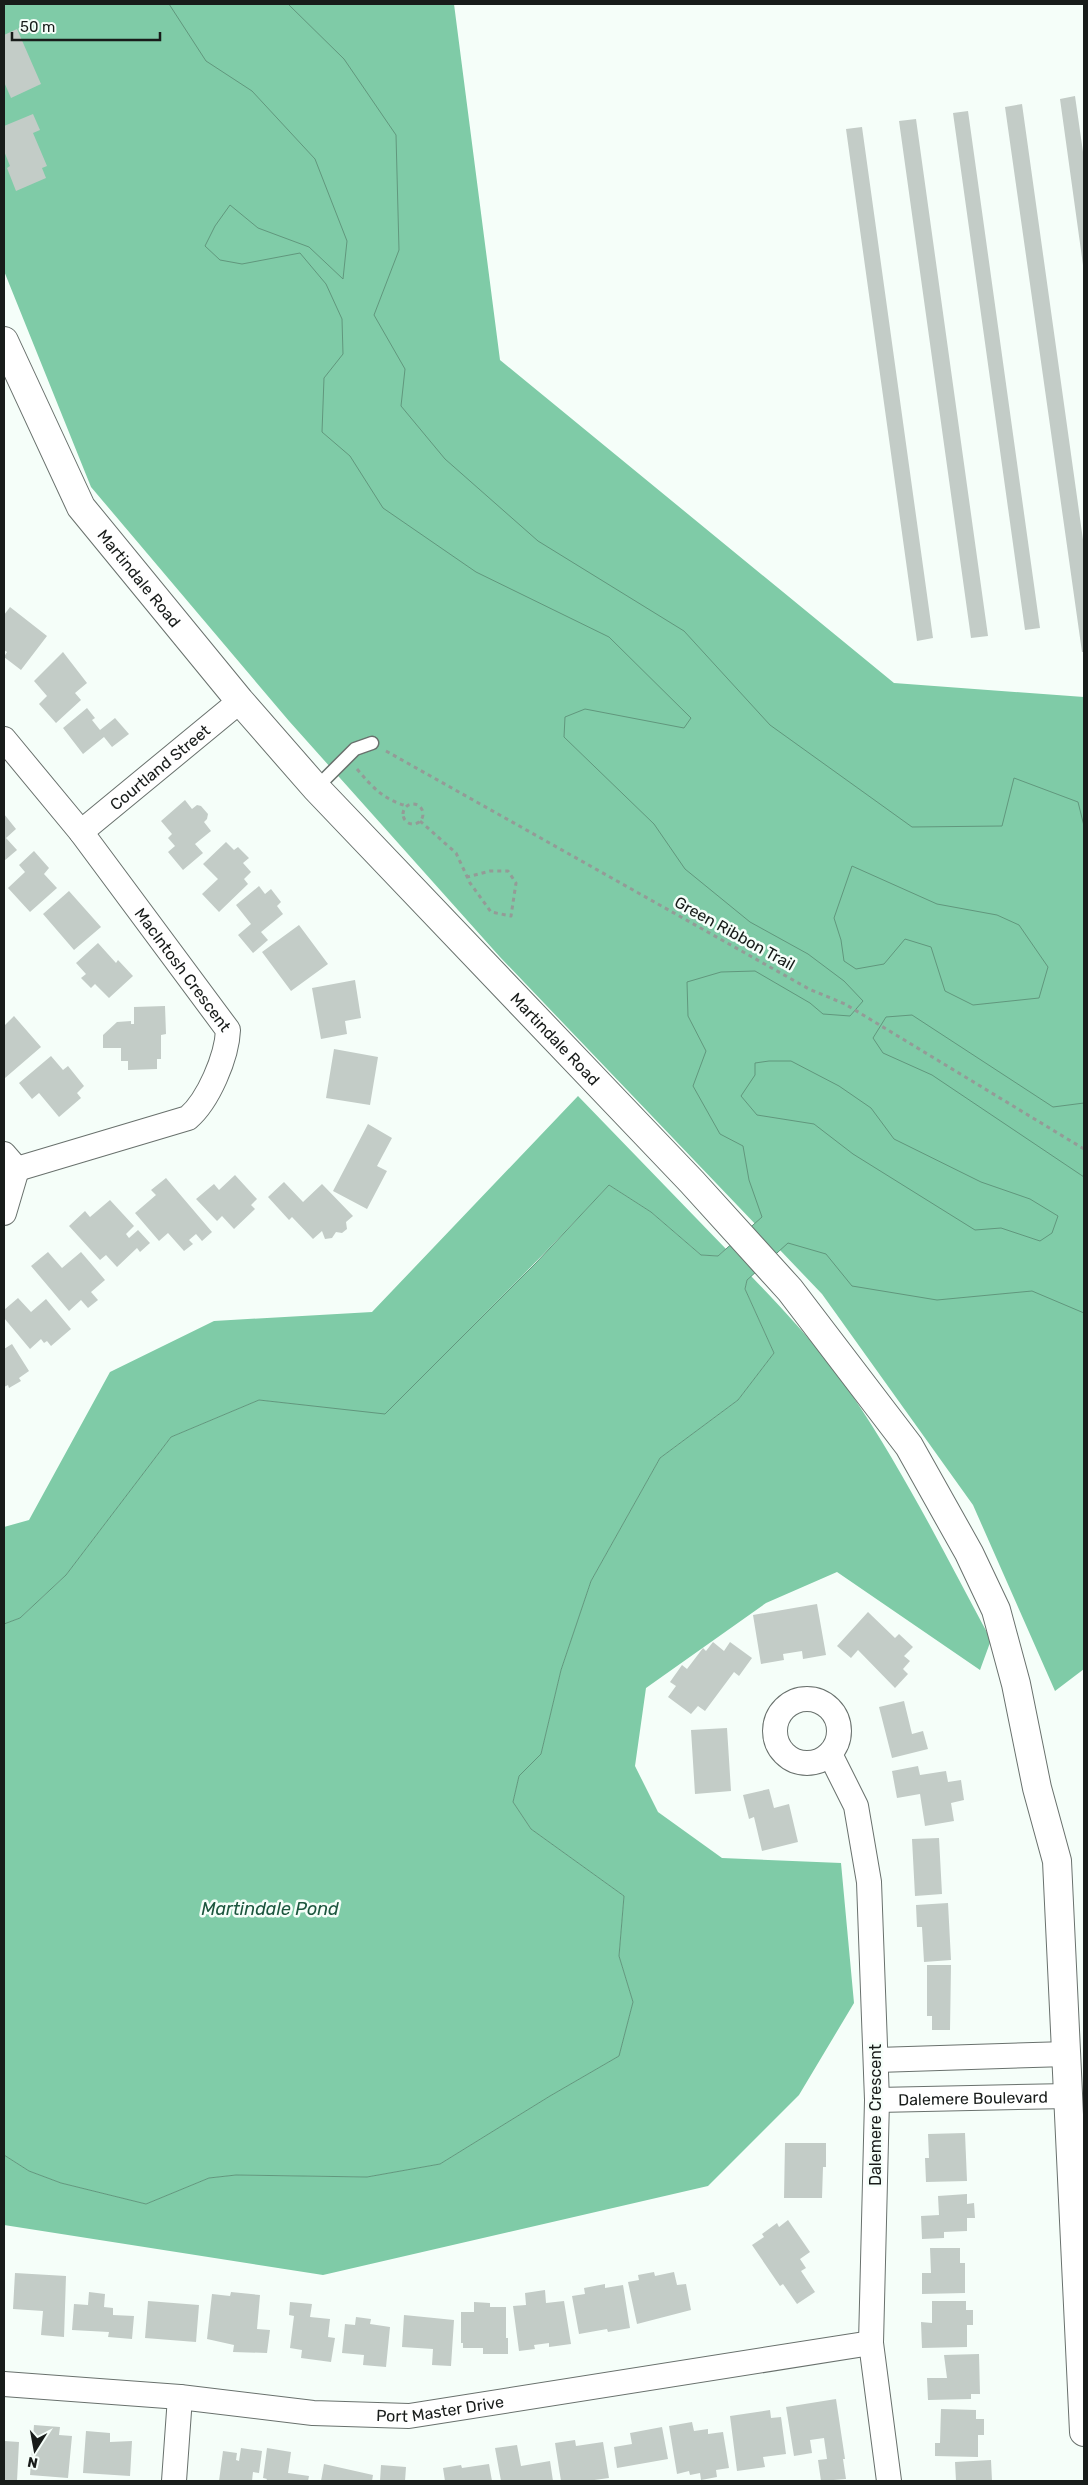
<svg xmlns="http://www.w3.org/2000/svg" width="1088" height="2485" viewBox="0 0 1088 2485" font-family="Rubik,sans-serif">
  <rect width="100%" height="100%" fill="#f5fef9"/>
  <!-- forest -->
  <path fill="#7fcba7" d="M4,4H454L500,360L894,683L1084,697V1669L1055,1691L973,1505L822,1294L500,957L289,721L91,487L4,271Z
    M578,1096L726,1249L718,1256L701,1255L651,1212L609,1185C536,1264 460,1338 385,1415L259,1400L171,1437L66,1575L20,1618L4,1624V1527L29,1520L110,1372L214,1321L372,1312Z
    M751,1276C784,1310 824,1353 850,1392C903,1470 946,1556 991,1640L980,1670L837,1572L766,1603L646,1688L635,1766L658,1812L722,1858L841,1863L854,2003L799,2095L708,2186L323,2275L4,2225V2155L29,2171L61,2183L146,2204L209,2178L236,2175L367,2177L440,2164L550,2096L619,2056L633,2002L619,1956L624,1896L531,1829L513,1802L519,1776L541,1754L561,1670L591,1581L660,1458L738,1400L774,1353L745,1289L747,1280Z"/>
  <!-- water -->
  <path fill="#80cca8" stroke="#61977d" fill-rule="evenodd" d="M169,4H288L344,59L396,135L399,250L374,315L405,369L401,406L445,459L538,541L684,631L770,725L912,827L1002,826L1014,778L1078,802L1084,826V1103L1053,1107L912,1015L886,1017L873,1038L883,1053L932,1075L1084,1177V1313L1032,1291L937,1300L852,1286L826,1254L788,1243L747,1280L745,1289L774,1353L738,1400L660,1458L591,1581L561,1670L541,1754L519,1776L513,1802L531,1829L624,1896L619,1956L633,2002L619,2056L550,2096L440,2164L367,2177L236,2175L209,2178L146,2204L61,2183L29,2171L4,2155V1624L20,1618L66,1575L171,1437L259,1400L385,1414L536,1263L609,1185L651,1212L701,1255L718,1256L762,1217L749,1180L743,1146L720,1134L693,1086L706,1051L688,1016L687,982L721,972L755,971L810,1003L823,1014L850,1016L863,1001L844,981L808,954L750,922L685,869L654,824L564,737L565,717L585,709L684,728L691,718L609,637L476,572L383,508L350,456L322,432L324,378L343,354L342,319L326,284L300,253L242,264L220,260L205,246L215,226L230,205L258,228L309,247L343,279L347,241L315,159L252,91L206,61ZM852,866L937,904L997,915L1019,925L1048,967L1039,998L973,1005L945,991L931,947L905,939L884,964L856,969L844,961L841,940L834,918ZM769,1061H791L839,1086L871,1108L894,1139L981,1182L1030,1199L1058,1216L1052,1233L1040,1241L1001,1228L975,1230L853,1154L814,1124L757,1115L741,1096L755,1075V1063Z"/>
  <!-- building -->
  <path fill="#c3ccc7" d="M17,29L41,84L11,98L4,82V35Z
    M1075,96L1084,159L1083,265L1060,99Z
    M1022,104L1084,547V652H1082L1005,107Z
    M968,111L1040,628L1025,630L953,113Z
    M33,114L40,130L33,133L47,166L42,168L46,178L16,191L7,168L10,166L4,151V126Z
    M916,119L988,636L971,638L899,121Z
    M862,127L933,638L917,641L846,129Z
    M10,607L47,636L21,670L4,657L7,652L4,650V615Z
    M63,652L87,683L75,693L81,700L56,723L39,704L47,696L34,681Z
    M87,708L95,718L92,720L100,730L115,718L129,734L112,747L104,737L83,754L63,728Z
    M185,800L192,809L197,805L201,806L208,814L207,819L204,822L211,831L195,844L203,853L183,870L168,852L175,846L168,838L172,834L161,821Z
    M4,814L16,829L6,838L17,850L4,861Z
    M226,842L234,850L238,847L249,858L243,863L251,872L244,879L248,884L219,912L202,894L218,879L203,864Z
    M34,851L49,868L44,874L57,888L30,912L8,888L25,872L19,865Z
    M259,886L265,894L271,889L281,902L277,906L283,914L261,932L268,940L253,953L238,935L251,924L236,905Z
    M69,891L101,927L74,950L43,914Z
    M299,925L328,964L291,991L262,952Z
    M98,943L116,963L118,960L133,976L109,998L95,984L91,988L81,978L86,974L76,963Z
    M355,980L361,1018L345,1021L347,1034L321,1039L312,988Z
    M165,1006L166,1034L161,1035V1059H157V1069L128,1070V1061H121V1048H103V1035L117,1022L131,1021V1024H134V1007Z
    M14,1016L41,1047L5,1078L4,1026Z
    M334,1049L378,1057L370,1105L326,1098Z
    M51,1056L63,1070L68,1066L84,1086L77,1093L81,1098L59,1117L39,1093L32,1099L19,1083Z
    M368,1124L392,1138L377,1166L387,1171L367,1209L333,1191Z
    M235,1175L257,1199L251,1205L255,1209L234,1229L222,1216L217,1221L196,1199L214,1184L219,1190Z
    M166,1178L212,1232L202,1241L196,1234L189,1240L193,1244L184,1251L168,1233L159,1241L135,1213L156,1195L151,1190Z
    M284,1182L303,1202L322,1184L353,1216L346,1222L347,1229L342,1233L336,1232L332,1238L325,1239L322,1231L313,1239L292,1217L289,1220L268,1197Z
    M110,1200L134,1226L126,1234L129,1238L138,1230L150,1243L140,1252L137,1248L117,1267L106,1255L100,1260L69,1226L85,1211L90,1217Z
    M48,1252L62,1268L81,1252L105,1280L91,1292L98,1300L88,1308L81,1300L69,1311L31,1266Z
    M18,1298L31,1312L46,1299L71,1329L51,1346L47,1341L44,1343L41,1339L30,1349L4,1318V1310Z
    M12,1344L29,1371L19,1378L21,1381L9,1388L8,1385L4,1387V1349Z
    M817,1604L826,1655L803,1659L802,1651L783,1654L784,1660L761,1664L753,1615Z
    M868,1612L895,1638L899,1634L913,1647L904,1656L910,1661L903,1669L908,1674L895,1688L858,1650L851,1658L837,1646Z
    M713,1642L724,1651L730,1642L752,1658L739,1676L734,1672L705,1711L698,1706L691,1714L668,1697L676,1686L670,1682L682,1665L687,1669L703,1648L706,1651Z
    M904,1701L912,1734L923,1731L928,1749L892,1758L879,1707Z
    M727,1728L731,1791L695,1794L691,1730Z
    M918,1766L920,1775L946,1771L948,1782L961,1780L964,1800L951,1803L954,1821L925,1826L920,1794L897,1798L892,1771Z
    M769,1789L774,1808L789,1804L798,1842L762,1851L754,1817L749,1819L743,1795Z
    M939,1838L942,1894L915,1896L912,1839Z
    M948,1903L951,1960L924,1962L922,1927H917L916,1905Z
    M927,1965H951L950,2030H932V2016H927Z
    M965,2133L967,2181L926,2182L925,2158H929L928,2134Z
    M785,2143H826V2167H823L822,2198H784Z
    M967,2194V2204L974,2203L975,2218H967V2231L944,2232V2238L922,2239L921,2216L939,2215L938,2196Z
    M788,2220L810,2252L800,2259L806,2268L801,2271L815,2292L797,2304L783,2284L780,2286L752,2245L764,2237L762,2234L777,2223L779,2227Z
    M930,2248H960V2263H965V2293L922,2294V2273H931Z
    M654,2272L655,2276L674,2272L677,2285L686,2284L691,2310L637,2324L628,2282L639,2280L638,2275Z
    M15,2273L66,2276L64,2337L41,2335L43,2311L13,2309Z
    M605,2284V2288L623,2285L630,2328L608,2332L607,2329L579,2334L572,2296L585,2294L584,2288Z
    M545,2290L546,2303L564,2301L571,2344L549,2347V2343L534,2345L535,2349L519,2351L513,2306L526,2305L525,2293Z
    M89,2292L105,2294L104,2307L113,2308V2315L134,2316L132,2339L108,2337L109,2332L72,2330L74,2304L88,2305Z
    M231,2292L260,2295L257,2329L270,2330L267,2353L233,2352L234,2345L207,2339L212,2294L230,2296Z
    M148,2301L199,2305L196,2342L145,2338Z
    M932,2301H966V2310H973V2325H967V2347L922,2348L921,2322L932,2323Z
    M290,2302L312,2304L310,2317L330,2319L328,2337L335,2338L331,2362L301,2358L302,2350L290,2348L294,2316L289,2315Z
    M474,2302L490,2303V2307H506V2338H508V2354H483V2348H463V2343H461V2312H474Z
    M404,2315L454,2320L451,2366L432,2365L433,2349L402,2347Z
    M356,2317L371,2319L370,2324L390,2327L386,2367L363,2365L364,2355L342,2353L345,2324L355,2325Z
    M979,2354L980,2394H971V2399L928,2400L927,2378H947L944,2355Z
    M836,2399L845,2459H843L846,2479L821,2481L818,2460L827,2459L824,2438L810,2440L812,2453L794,2456L786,2407Z
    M941,2409L976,2410V2419H984V2435H978V2457L935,2456V2443H940Z
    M770,2410L771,2418L781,2417L786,2454L763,2457L765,2467L737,2471L730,2416Z
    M692,2422L694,2431L708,2429V2434L723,2432L729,2468L716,2470L717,2477L701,2480L700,2473L690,2475L689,2471L677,2474L669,2426Z
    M34,2425L60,2427L59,2435L72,2436L68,2478L30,2475Z
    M662,2427L668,2459L617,2468L614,2447L632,2444L630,2433Z
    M86,2431L110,2433V2442L132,2441L130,2476L83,2473Z
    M575,2440L576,2446L603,2442L609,2478L587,2481H561L555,2443Z
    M4,2441L19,2442L17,2481H4Z
    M517,2445L521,2466L550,2461L553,2481H501L495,2448Z
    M241,2448L262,2451L259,2473L253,2472L252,2481H219L223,2451L237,2453L236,2460L239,2461Z
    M267,2448L291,2452L288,2473L309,2476L308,2481H266L267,2479L263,2478Z
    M991,2460L992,2481H956L955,2462Z
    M324,2464L373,2475L372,2481H321Z
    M489,2464L492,2481H445L443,2468L461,2465L462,2468Z
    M381,2465L406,2467L405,2481H380Z"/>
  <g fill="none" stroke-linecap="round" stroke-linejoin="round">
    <defs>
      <path id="lane" d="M316,788L355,749L372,743"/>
      <g id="street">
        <path id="s1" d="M4,739L81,832L228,1030C227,1057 208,1101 188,1118L17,1169"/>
        <path id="s2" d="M81,832L240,701"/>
        <path d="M4,1154L17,1169"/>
        <path d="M4,1213L17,1169"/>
        <circle cx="807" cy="1731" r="32"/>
        <path d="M830,1754L856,1806L869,1882L877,2100L871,2343L889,2481"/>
        <path d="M877,2060L1067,2054"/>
        <path id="s3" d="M877,2100L1069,2096"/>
        <path id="s4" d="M4,2384L180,2397L313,2413L409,2416L871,2343"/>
        <path d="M174,2481L180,2397"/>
      </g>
      <g id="secondary">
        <path id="s5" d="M4,341L81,507L240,701L316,788L692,1182L790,1290L909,1446L969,1553L996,1610L1016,1684L1037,1788L1057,1861L1084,2432"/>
      </g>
    </defs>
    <!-- lane casing -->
    <use href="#lane" stroke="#69716d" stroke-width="15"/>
    <!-- street casing -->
    <use href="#street" stroke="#69716d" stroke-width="26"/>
    <!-- secondary casing -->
    <use href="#secondary" stroke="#69716d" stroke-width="30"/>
    <!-- path -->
    <path stroke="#949b97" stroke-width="3" stroke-dasharray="4 4" stroke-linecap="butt" d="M386,751L809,989L845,1004L1084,1149
      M357,769C372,787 384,800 407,806
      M403 814a10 10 0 1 1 20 0a10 10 0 1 1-20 0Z
      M420,821L456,853L470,883L491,912L511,916L516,883L508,871H490L467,877"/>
    <!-- lane -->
    <use href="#lane" stroke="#fff" stroke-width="12"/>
    <!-- street -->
    <use href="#street" stroke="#fff" stroke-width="24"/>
    <!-- secondary -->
    <use href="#secondary" stroke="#fff" stroke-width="28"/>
  </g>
  <g text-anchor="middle" stroke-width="5" stroke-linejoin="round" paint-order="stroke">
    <!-- street labels -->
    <g font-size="16" fill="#181c1a" stroke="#f5fef9">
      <text dy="6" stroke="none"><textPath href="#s5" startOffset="275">Martindale Road</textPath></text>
      <text dy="6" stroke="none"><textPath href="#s2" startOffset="102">Courtland Street</textPath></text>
      <text transform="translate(735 933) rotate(29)" y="6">Green Ribbon Trail</text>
      <text dy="6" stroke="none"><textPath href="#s1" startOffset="292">MacIntosh Crescent</textPath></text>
      <text dy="6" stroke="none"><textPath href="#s5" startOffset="896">Martindale Road</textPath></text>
      <text dy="6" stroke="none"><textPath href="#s3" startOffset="96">Dalemere Boulevard</textPath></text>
      <text transform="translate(875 2115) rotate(-90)" y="6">Dalemere Crescent</text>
      <text dy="6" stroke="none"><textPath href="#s4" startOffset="438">Port Master Drive</textPath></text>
    </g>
    <!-- water labels -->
    <g font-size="18" font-style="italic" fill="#1c563e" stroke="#f5fef9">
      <text x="270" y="1915">Martindale Pond</text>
    </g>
  </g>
  <!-- border -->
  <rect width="1088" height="2485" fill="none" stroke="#181c1a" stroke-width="10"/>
  <!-- north arrow -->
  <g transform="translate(35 2450) rotate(191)" stroke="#f5fef9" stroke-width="4" paint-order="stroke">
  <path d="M0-4L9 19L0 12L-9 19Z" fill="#181c1a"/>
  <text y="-8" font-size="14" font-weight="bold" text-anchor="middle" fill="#181c1a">N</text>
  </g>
  <!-- scale -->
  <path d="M12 32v8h148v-8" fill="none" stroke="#181c1a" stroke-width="2.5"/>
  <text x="20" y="32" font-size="15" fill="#181c1a" stroke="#f5fef9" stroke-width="4" paint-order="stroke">50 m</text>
</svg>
